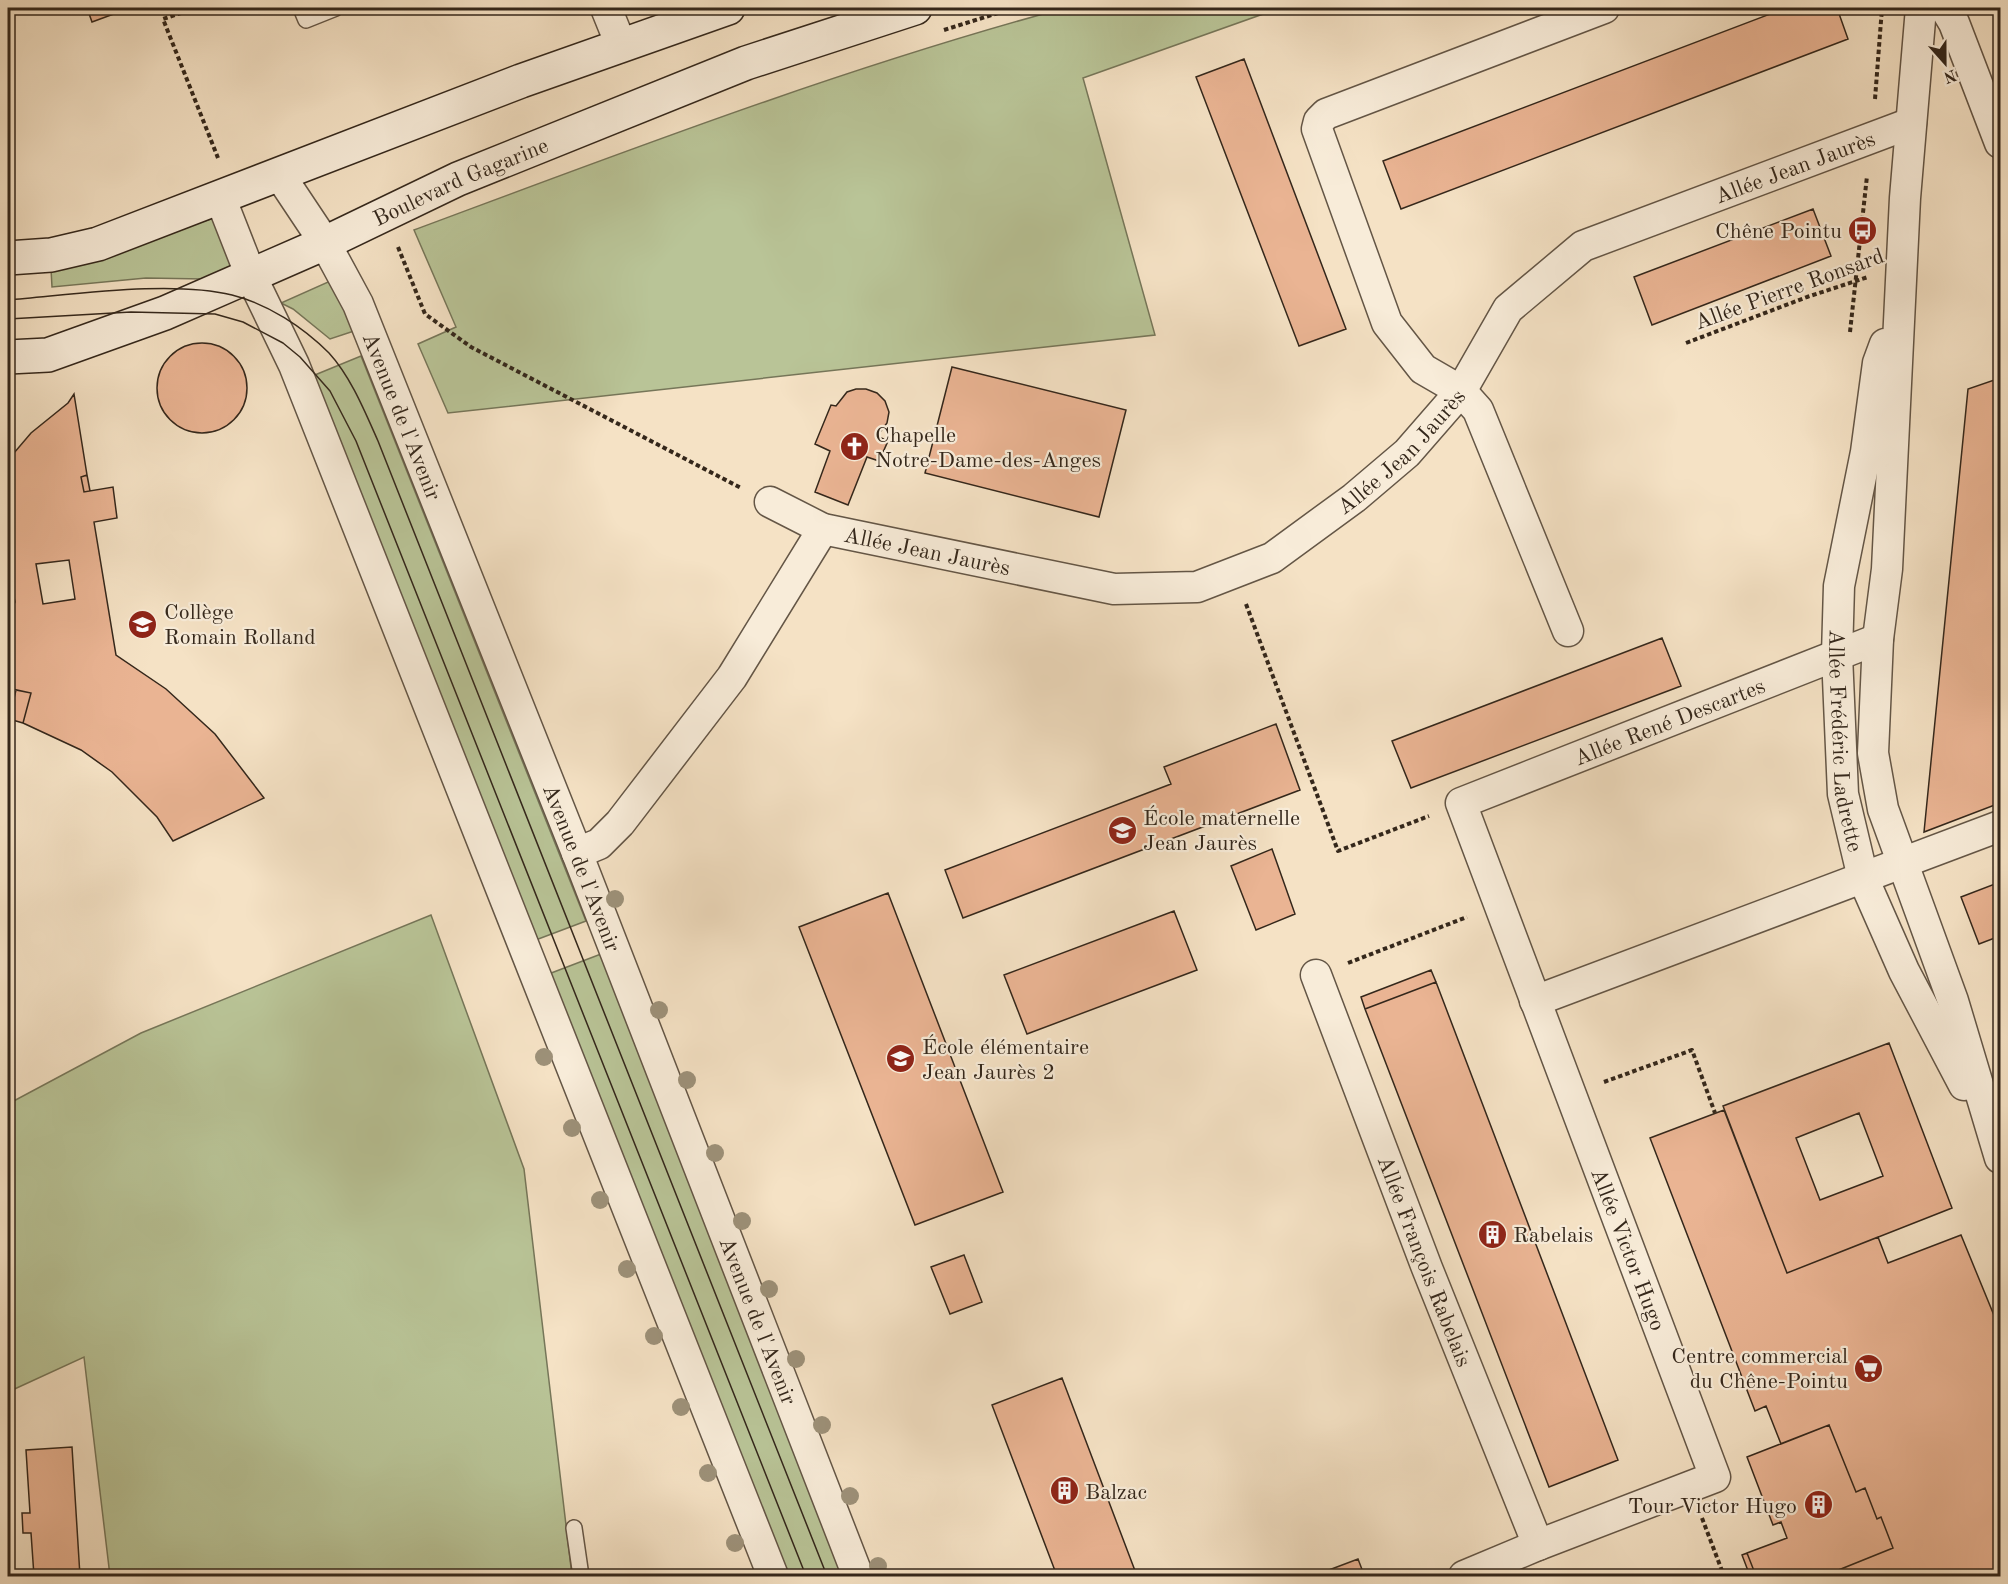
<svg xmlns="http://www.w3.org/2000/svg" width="2008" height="1584" viewBox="0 0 2008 1584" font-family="'Old Standard TT',serif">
  <rect width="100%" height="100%" fill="#f5e2c5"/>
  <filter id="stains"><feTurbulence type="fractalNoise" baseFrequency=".00333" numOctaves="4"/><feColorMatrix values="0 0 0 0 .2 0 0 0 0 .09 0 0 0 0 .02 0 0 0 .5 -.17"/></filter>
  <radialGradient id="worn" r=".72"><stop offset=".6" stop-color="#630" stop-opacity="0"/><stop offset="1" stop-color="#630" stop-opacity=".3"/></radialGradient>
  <!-- green -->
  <path fill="#b9c497" stroke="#767659" stroke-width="1.5" d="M1065,8H1280L1083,78L1155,335L448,413L418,344L456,327L414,230C629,150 843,68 1065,8Z
    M214,218L233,260L231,267L204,279L146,278L52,287L51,269Z
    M328,282L334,285L354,331L330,339L293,309L281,303Z
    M361,356L586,921L533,941L310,377Z
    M431,915L524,1169L572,1576H110L84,1357L8,1392V1104L141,1033Z
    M601,954L845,1576H784L546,975Z"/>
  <!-- building -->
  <path fill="#eab493" stroke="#34271b" stroke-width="1.5" fill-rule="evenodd" d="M87,8H130L92,22Z
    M1786,8H1837L1848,39L1401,209L1383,161Z
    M1244,59L1346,329L1299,346L1196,77Z
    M1813,209L1831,256L1652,325L1634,277Z
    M157 388a45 45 0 1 1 90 0a45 45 0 1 1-90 0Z
    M952,367L1126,410L1099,517L925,473Z
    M2000,378V803L1924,832L1968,389Z
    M856,389H866L877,393L885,401L889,412L887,423L877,436L888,441L879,461L867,457L848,505L815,492L830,451L815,444L831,405L836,406L847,392Z
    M74,394L87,475L81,477L84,492L113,487L117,518L94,522L116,655L166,689L215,734L264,798L173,841L157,817L112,772L81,750L23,723L31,693L8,688V618L15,602L8,569V460L31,433L68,403ZM69,560L75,599L43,604L36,564Z
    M87,475L90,491L84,492L81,477Z
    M1662,638L1681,686L1411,788L1392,741Z
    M16,690L31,693L23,723L9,719Z
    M1276,724L1300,790L963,918L945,870L1171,784L1164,767Z
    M1272,849L1295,914L1256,930L1231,866Z
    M2000,882V936L1979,944L1961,897Z
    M888,893L1003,1192L915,1225L799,927Z
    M1174,911L1197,970L1027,1034L1004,975Z
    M1431,970L1436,982L1365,1009L1361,997Z
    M1436,982L1618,1460L1549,1487L1365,1009Z
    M1889,1043L1952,1208L1787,1273L1723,1106ZM1859,1113L1883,1176L1820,1200L1796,1138Z
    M1724,1110L1787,1273L1878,1237L1888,1263L1961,1235L2000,1330V1576H1838L1836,1571L1893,1548L1881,1517L1877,1519L1865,1488L1856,1492L1829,1425L1781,1444L1766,1406L1755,1411L1650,1138Z
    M964,1255L982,1302L950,1314L931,1267Z
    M1062,1378L1137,1576H1057L992,1405Z
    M1829,1425L1856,1492L1865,1488L1877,1519L1881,1517L1893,1548L1836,1571L1838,1576H1756L1747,1553L1787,1538L1781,1522L1773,1525L1747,1457Z
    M72,1447L80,1576H34L31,1533H23L22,1513H30L26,1450Z
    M1747,1553L1756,1576H1750L1742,1555Z
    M1358,1559L1363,1572L1351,1576H1313Z"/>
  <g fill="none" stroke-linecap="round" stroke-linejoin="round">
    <defs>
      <path id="service" d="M301,8L306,20L336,8
        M574,1528L581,1576"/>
      <g id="minor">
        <path d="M606,8L621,45"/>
        <path d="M1921,8L1905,198L1887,569L1878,639L1873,753L1883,809L1953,1001L2000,1158"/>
        <path d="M1945,8L1954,23L2000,143"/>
        <path id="s1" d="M279,174L325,243L358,304L577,853L858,1576"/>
        <path d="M220,197L251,276L294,365L773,1576"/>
        <path id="s2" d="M1885,344L1878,363L1866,452L1839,586L1837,655L1843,794L1863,878L1904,971L1964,1085"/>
        <path id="s3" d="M770,502L823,529L1114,589L1197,587L1272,558L1354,498L1407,453L1461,391L1508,309L1583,246L1911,123"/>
        <path d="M1568,631L1478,410L1461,391L1423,369L1387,323L1317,129L1319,121L1326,114L1604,8"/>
        <path d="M577,853L599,844L620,823L732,677L823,529"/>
        <path id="s4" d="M1316,975L1427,1268L1538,1545"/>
        <path d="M1535,1001L2000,826"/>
        <path id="s5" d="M1464,1576L1538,1545L1715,1477L1461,803L1878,639"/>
      </g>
      <g id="secondary">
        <path d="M8,258L51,255L98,244L521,81L728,8"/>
        <path id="s6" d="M8,357L48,355L165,313L325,243L458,179L746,63L915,8"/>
      </g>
    </defs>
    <!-- service casing -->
    <use href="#service" stroke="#645646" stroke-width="18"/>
    <!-- minor casing -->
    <use href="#minor" stroke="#645646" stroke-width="33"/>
    <!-- secondary casing -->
    <use href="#secondary" stroke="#34271b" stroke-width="36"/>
    <!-- path -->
    <path stroke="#34271b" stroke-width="4" stroke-dasharray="4.5 3" stroke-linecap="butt" d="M196,8L163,19L218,158
      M944,30L1014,8
      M1875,99L1882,8
      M398,247L425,314L471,347L741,488
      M1850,332L1867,176
      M1686,343L1807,297L1868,277
      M1246,604L1338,851L1429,816
      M1348,963L1467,917
      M1604,1082L1692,1050L1715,1113
      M1702,1518L1724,1576"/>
    <!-- service -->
    <use href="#service" stroke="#f8ecd9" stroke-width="15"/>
    <!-- minor -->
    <use href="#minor" stroke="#f8ecd9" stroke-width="30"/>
    <!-- secondary -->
    <use href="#secondary" stroke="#f8ecd9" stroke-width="33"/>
    <!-- tram -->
    <path stroke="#34271b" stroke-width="1.5" d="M8,300C72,295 170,280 232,295C268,304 303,327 329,353C351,377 365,412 378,441L827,1576
      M8,319L131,312L215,314L243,322L283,343L300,357L330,391L356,441L806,1576"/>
  </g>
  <!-- trees -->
  <g fill="#9d9179">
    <circle cx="615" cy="899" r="9"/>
    <circle cx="659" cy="1010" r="9"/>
    <circle cx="544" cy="1057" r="9"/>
    <circle cx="687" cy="1080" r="9"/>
    <circle cx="572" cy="1128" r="9"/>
    <circle cx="715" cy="1153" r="9"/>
    <circle cx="600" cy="1200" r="9"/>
    <circle cx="742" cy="1221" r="9"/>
    <circle cx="627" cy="1269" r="9"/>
    <circle cx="769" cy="1289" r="9"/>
    <circle cx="654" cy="1336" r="9"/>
    <circle cx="796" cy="1359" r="9"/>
    <circle cx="681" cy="1407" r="9"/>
    <circle cx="822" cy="1425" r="9"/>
    <circle cx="708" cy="1473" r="9"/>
    <circle cx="850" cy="1496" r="9"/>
    <circle cx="735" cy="1543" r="9"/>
    <circle cx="878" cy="1566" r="9"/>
  </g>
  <!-- icons -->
  <defs>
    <symbol id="bus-disc" viewBox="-11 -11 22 22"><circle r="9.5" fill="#8f2418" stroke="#f8ecd9"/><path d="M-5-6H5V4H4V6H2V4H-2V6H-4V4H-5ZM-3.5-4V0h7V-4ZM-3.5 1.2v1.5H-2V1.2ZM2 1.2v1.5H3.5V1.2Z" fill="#fff"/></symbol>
    <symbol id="church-disc" viewBox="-11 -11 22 22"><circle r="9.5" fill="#8f2418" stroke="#f8ecd9"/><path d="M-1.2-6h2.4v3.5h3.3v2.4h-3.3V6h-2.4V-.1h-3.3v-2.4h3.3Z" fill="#fff"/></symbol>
    <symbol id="school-disc" viewBox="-11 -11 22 22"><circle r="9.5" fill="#8f2418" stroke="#f8ecd9"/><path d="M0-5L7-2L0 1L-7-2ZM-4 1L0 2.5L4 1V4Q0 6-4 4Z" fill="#fff"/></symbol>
    <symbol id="building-disc" viewBox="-11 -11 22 22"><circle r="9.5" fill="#8f2418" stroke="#f8ecd9"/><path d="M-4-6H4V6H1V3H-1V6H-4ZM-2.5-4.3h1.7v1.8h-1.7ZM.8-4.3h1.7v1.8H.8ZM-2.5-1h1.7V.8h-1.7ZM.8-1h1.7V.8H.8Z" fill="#fff"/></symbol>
    <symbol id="supermarket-disc" viewBox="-11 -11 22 22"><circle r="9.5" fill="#8f2418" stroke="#f8ecd9"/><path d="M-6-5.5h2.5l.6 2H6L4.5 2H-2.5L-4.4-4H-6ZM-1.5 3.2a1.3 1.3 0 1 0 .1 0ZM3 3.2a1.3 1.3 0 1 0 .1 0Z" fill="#fff"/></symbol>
  </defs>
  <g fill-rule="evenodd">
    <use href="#bus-disc" x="1846" y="214" width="33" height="33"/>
    <use href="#church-disc" x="838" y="430" width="33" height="33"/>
    <use href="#school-disc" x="126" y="608" width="33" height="33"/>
    <use href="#school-disc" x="1106" y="814" width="33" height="33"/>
    <use href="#school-disc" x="884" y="1042" width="33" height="33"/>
    <use href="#building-disc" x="1476" y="1218" width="33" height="33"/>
    <use href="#supermarket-disc" x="1852" y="1352" width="33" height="33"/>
    <use href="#building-disc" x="1048" y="1474" width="33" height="33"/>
    <use href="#building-disc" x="1802" y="1488" width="33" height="33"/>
  </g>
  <g text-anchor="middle" stroke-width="4.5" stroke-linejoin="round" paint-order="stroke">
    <!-- street labels -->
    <g font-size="22" fill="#34271b" stroke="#f8ecd9">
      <text dy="8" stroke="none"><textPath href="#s3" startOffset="1192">Allée Jean Jaurès</textPath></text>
      <text dy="8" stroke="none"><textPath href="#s6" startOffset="488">Boulevard Gagarine</textPath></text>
      <text transform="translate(1789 288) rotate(-20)" y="8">Allée Pierre Ronsard</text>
      <text dy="8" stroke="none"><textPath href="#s1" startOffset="273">Avenue de l'Avenir</textPath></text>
      <text dy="8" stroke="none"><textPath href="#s3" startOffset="688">Allée Jean Jaurès</textPath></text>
      <text dy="8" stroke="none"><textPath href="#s3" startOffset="166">Allée Jean Jaurès</textPath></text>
      <text dy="8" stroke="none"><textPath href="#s5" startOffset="1214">Allée René Descartes</textPath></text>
      <text dy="8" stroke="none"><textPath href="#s2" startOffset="402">Allée Frédéric Ladrette</textPath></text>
      <text dy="8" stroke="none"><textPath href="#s1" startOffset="759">Avenue de l'Avenir</textPath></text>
      <text transform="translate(1629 1249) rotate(69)" y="8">Allée Victor Hugo</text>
      <text dy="8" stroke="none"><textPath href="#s4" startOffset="306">Allée François Rabelais</textPath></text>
      <text dy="8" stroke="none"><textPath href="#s1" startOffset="1245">Avenue de l'Avenir</textPath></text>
    </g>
    <!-- poi labels -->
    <g font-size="22" fill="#34271b" stroke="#f8ecd9" text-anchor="start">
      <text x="1842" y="238" text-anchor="end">Chêne Pointu</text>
      <text x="875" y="442">Chapelle<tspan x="875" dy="25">Notre-Dame-des-Anges</tspan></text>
      <text x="164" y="619">Collège<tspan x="164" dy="25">Romain Rolland</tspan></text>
      <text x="1143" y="825">École maternelle<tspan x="1143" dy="25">Jean Jaurès</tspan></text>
      <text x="922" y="1054">École élémentaire<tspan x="922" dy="25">Jean Jaurès 2</tspan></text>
      <text x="1513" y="1242">Rabelais</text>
      <text x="1848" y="1363" text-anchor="end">Centre commercial<tspan x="1848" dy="25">du Chêne-Pointu</tspan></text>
      <text x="1085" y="1499">Balzac</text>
      <text x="1797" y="1513" text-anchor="end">Tour Victor Hugo</text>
    </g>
  </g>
  <!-- margin -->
  <rect width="2008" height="1584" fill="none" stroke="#f5e2c5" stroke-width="30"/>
  <rect x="9" y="9" width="1990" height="1566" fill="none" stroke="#34271b" stroke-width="3"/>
  <rect x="15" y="15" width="1978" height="1554" fill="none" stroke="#34271b" stroke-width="1.5"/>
  <!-- north arrow -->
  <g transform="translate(1945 63) rotate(159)" stroke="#f8ecd9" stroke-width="4.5" paint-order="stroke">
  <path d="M0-4.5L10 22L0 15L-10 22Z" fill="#34271b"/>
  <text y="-9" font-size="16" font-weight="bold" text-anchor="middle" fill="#34271b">N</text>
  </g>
  <rect width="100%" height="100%" filter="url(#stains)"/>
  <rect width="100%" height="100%" fill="url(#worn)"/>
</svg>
